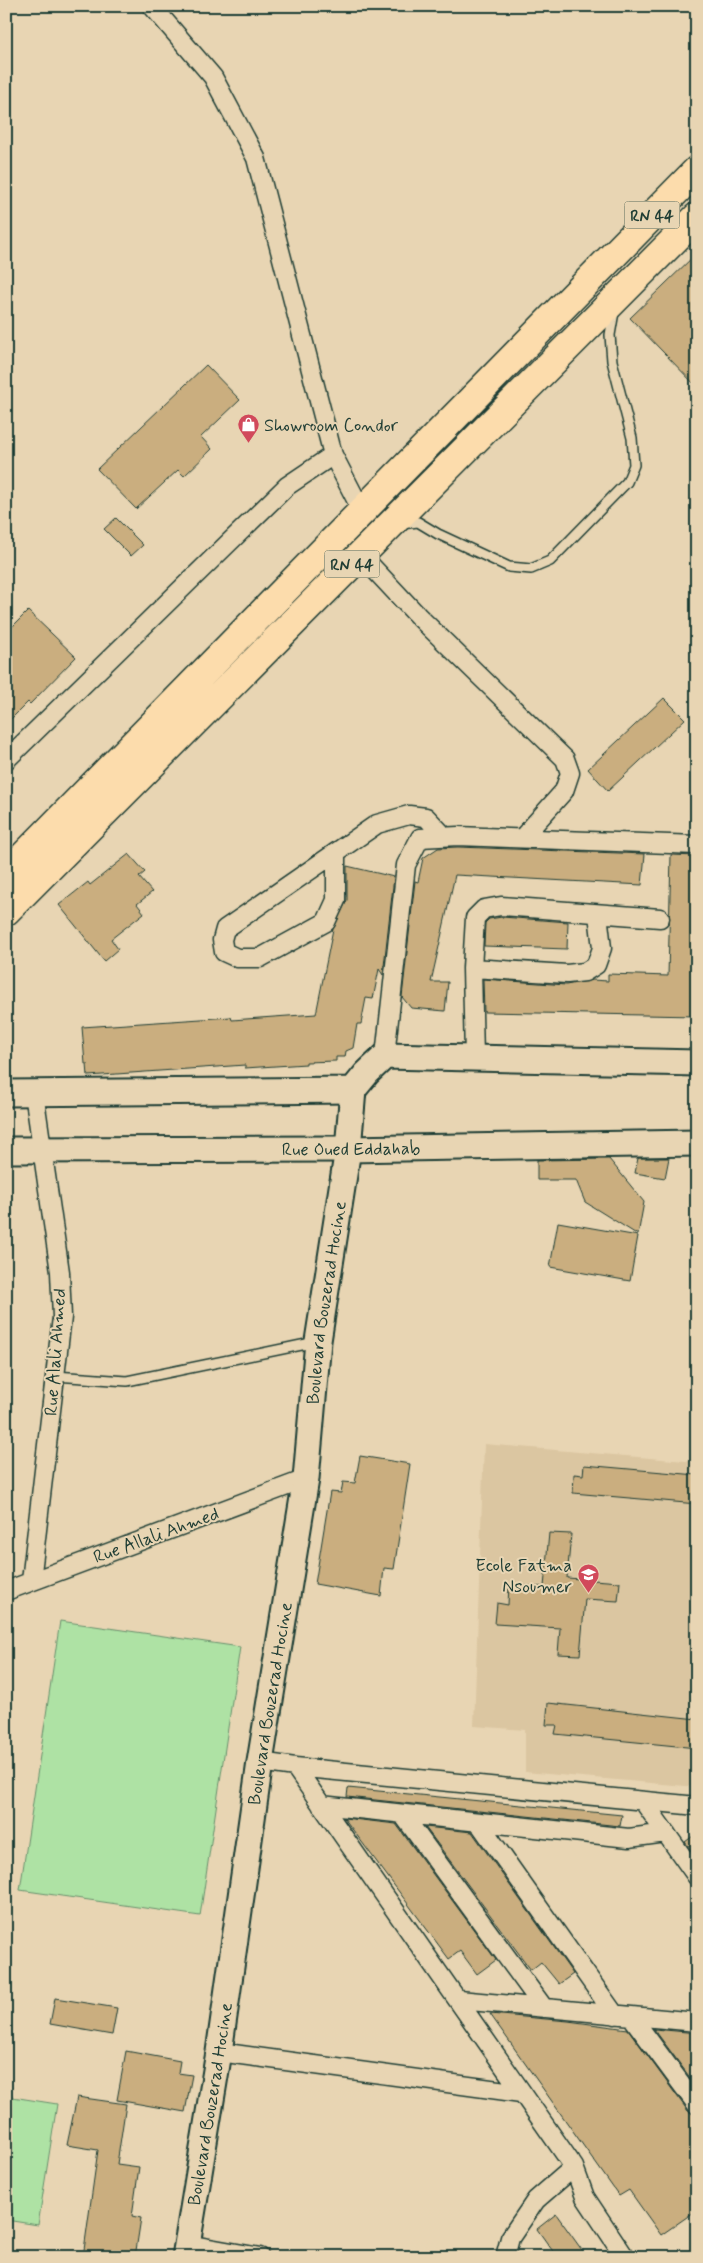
<svg xmlns="http://www.w3.org/2000/svg" width="703" height="2263" viewBox="0 0 703 2263" font-family="Mynerve,sans-serif">
  <rect width="100%" height="100%" fill="#e8d5b3"/>
  <filter id="ink" filterUnits="userSpaceOnUse"><feTurbulence type="fractalNoise" baseFrequency=".02" numOctaves="2"/><feDisplacementMap in="SourceGraphic" scale="10" xChannelSelector="R" yChannelSelector="G"/><feConvolveMatrix kernelMatrix="1 2 1 2 8 2 1 2 1" color-interpolation-filters="sRGB"/></filter>
  <g filter="url(#ink)">
    <!-- built -->
    <path fill="#dbc6a1" d="M484,1444L697,1462V1787L525,1772V1730L474,1726Z"/>
    <!-- green -->
    <path fill="#aee2a4" stroke="#66906c" d="M60,1621L240,1647L200,1916L20,1890Z
      M6,2096L57,2104L38,2225L6,2220Z"/>
    <!-- building -->
    <path fill="#caae7f" stroke="#1f3d34" d="M697,253V387L630,318Z
      M206,365L240,400L201,437L212,449L184,476L178,470L136,509L97,469Z
      M116,518L143,545L131,556L104,529Z
      M28,611L76,657L30,704L28,702L6,724V633Z
      M664,698L685,719L608,791L588,769Z
      M458,847L645,854L642,885L455,875L431,982H448L445,1011L411,1008L402,997L415,881L418,882L423,858L438,848Z
      M129,854L145,872L139,877L152,892L137,904L144,913L111,939L118,949L104,961L59,905L88,882L90,885Z
      M671,855L697,856V1016L484,1012L483,979L566,985L592,980L608,981V974L668,976Z
      M347,866L394,877L383,975L379,969L373,999L366,998L361,1024H357L353,1048L346,1051L345,1057H336V1061L306,1062V1064L245,1068V1065L88,1076L87,1064H85L82,1027L231,1017L232,1020L316,1014L333,929L347,900Z
      M502,917L568,922L567,949L484,946L485,923L489,919Z
      M638,1158H669L665,1178L635,1173Z
      M609,1159L644,1202L638,1235L585,1202L576,1180H537V1160Z
      M558,1222L638,1236L630,1281L550,1267Z
      M360,1456L410,1464L394,1569L384,1568L381,1596L315,1584L330,1492L341,1493L343,1482L355,1483Z
      M584,1465L697,1475V1504L573,1493L574,1474L583,1475Z
      M549,1533L571,1534L567,1578L620,1582L618,1601L585,1599L580,1655L558,1654L560,1628L495,1624L497,1603L508,1605L509,1585L544,1587Z
      M548,1703L697,1719V1748L555,1734L557,1725H546Z
      M348,1788L622,1815L620,1826L347,1797Z
      M344,1818L396,1824L496,1960L477,1974L460,1951L449,1959Z
      M425,1827L472,1832L573,1974L559,1984L541,1962L531,1970Z
      M697,1833V1858L685,1842Z
      M55,1998L117,2008L112,2035L50,2024Z
      M490,2014L568,2021L628,2029L688,2111L697,2115V2210L661,2235L629,2190L619,2196Z
      M654,2029L697,2033V2087Z
      M126,2051L180,2061L178,2073L192,2075L185,2112L117,2100Z
      M77,2097L126,2104L117,2164L139,2167L132,2216L141,2218L135,2257H83L98,2150L67,2145Z
      M556,2214L587,2257H557L537,2229Z"/>
    <g fill="none" stroke-linecap="round" stroke-linejoin="round">
      <defs>
        <path id="lane" d="M401,524L418,522L438,534L509,567L531,569L550,561L627,482L634,465L632,438L612,361L610,335L614,312
          M55,1376L127,1381L316,1342"/>
        <path id="street" d="M152,6L213,77L256,158L333,455L362,511
          M361,555L418,616L565,759L570,773L564,791L523,837
          M6,760L287,486L333,455
          M336,852V900L326,922L260,958H237L224,952L222,940L225,929L377,824L409,815L426,817L444,836
          M472,968L567,974L585,972L596,965L602,948L598,914
          M385,1056L406,865L420,838L458,836L697,845
          M474,1058L472,968L475,918L484,909L501,906L660,918
          M31,1581L62,1317L60,1272L34,1093
          M6,1591L306,1479
          M260,1762L295,1767L574,2167L585,2197L625,2257
          M295,1767L697,1806
          M643,1801L697,1877
          M321,1805L629,1838L666,1833
          M403,1815L544,2008
          M479,1823L615,2015
          M459,2000L697,2022
          M631,2016L697,2105
          M219,2052L521,2093
          M187,2244L260,2257
          M505,2257L510,2238L536,2200L574,2167"/>
        <g id="secondary">
          <path d="M6,1093L353,1090L367,1073L385,1056L697,1063"/>
          <path id="s1" d="M6,1150L348,1149L697,1143"/>
          <path id="s2" d="M185,2257L219,2052L260,1762L306,1479L318,1341L348,1149L353,1090"/>
        </g>
        <path id="highway" d="M6,874L697,170
          M6,911L697,217"/>
      </defs>
      <!-- lane casing -->
      <use href="#lane" stroke="#1f3d34" stroke-width="12"/>
      <!-- street casing -->
      <use href="#street" stroke="#1f3d34" stroke-width="21"/>
      <!-- secondary casing -->
      <use href="#secondary" stroke="#1f3d34" stroke-width="29"/>
      <!-- highway casing -->
      <use href="#highway" stroke="#1f3d34" stroke-width="31"/>
      <!-- lane -->
      <use href="#lane" stroke="#e8d5b3" stroke-width="9"/>
      <!-- street -->
      <use href="#street" stroke="#e8d5b3" stroke-width="18"/>
      <!-- secondary -->
      <use href="#secondary" stroke="#e8d5b3" stroke-width="25"/>
      <!-- highway -->
      <use href="#highway" stroke="#fcdcac" stroke-width="28"/>
    </g>
  </g>
  <!-- icons -->
  <defs>
    <symbol id="shop-pin" viewBox="-11 -11 22 30"><path d="M0 17L-7.5 6A9.5 9.5 0 1 1 7.5 6Z" fill="#d1495b" stroke="#e8d5b3"/><path d="M-5-2.5h2.3a2.7 3.5 0 0 1 5.4 0H5L5.5 6h-11ZM-1.5-2.5h3a1.5 2.3 0 0 0-3 0Z" fill="#fff"/></symbol>
    <symbol id="school-pin" viewBox="-11 -11 22 30"><path d="M0 17L-7.5 6A9.5 9.5 0 1 1 7.5 6Z" fill="#d1495b" stroke="#e8d5b3"/><path d="M0-5L7-2L0 1L-7-2ZM-4 1L0 2.5L4 1V4Q0 6-4 4Z" fill="#fff"/></symbol>
  </defs>
  <g fill-rule="evenodd">
    <use href="#shop-pin" x="236" y="412" width="25" height="34"/>
    <use href="#school-pin" x="576" y="1562" width="25" height="34"/>
  </g>
  <g text-anchor="middle" stroke-width="4" stroke-linejoin="round" paint-order="stroke">
    <!-- shield labels -->
    <g fill="#e8d5b3" stroke="#5b6b5a" stroke-width="1">
      <rect x="624.5" y="201.5" width="55" height="27" rx="4"/>
      <rect x="324.5" y="550.5" width="55" height="27" rx="4"/>
    </g>
    <g font-size="16" font-weight="bold" fill="#1f3d34">
      <text x="652" y="221">RN 44</text>
      <text x="352" y="570">RN 44</text>
    </g>
    <!-- poi labels -->
    <g font-size="18" fill="#1f3d34" stroke="#e8d5b3" text-anchor="start">
      <text x="264" y="431">Showroom Condor</text>
      <text x="572" y="1571" text-anchor="end">Ecole Fatma<tspan x="572" dy="21">Nsoumer</tspan></text>
    </g>
    <!-- street labels -->
    <g font-size="18" fill="#1f3d34" stroke="#e8d5b3">
      <text dy="6" stroke="none"><textPath href="#s1" startOffset="345">Rue Oued Eddahab</textPath></text>
      <text dy="6" stroke="none"><textPath href="#s2" startOffset="965">Boulevard Bouzerad Hocine</textPath></text>
      <text transform="translate(55 1352) rotate(-86)" y="6">Rue Alali Ahmed</text>
      <text transform="translate(156 1535) rotate(-20)" y="6">Rue Allali Ahmed</text>
      <text dy="6" stroke="none"><textPath href="#s2" startOffset="560">Boulevard Bouzerad Hocine</textPath></text>
      <text dy="6" stroke="none"><textPath href="#s2" startOffset="155">Boulevard Bouzerad Hocine</textPath></text>
    </g>
  </g>
  <!-- margin -->
  <rect width="703" height="2263" fill="none" stroke="#e8d5b3" stroke-width="25"/>
  <rect x="12" y="12" width="678" height="2238" fill="none" stroke="#1f3d34" stroke-width="2" filter="url(#ink)"/>
</svg>
